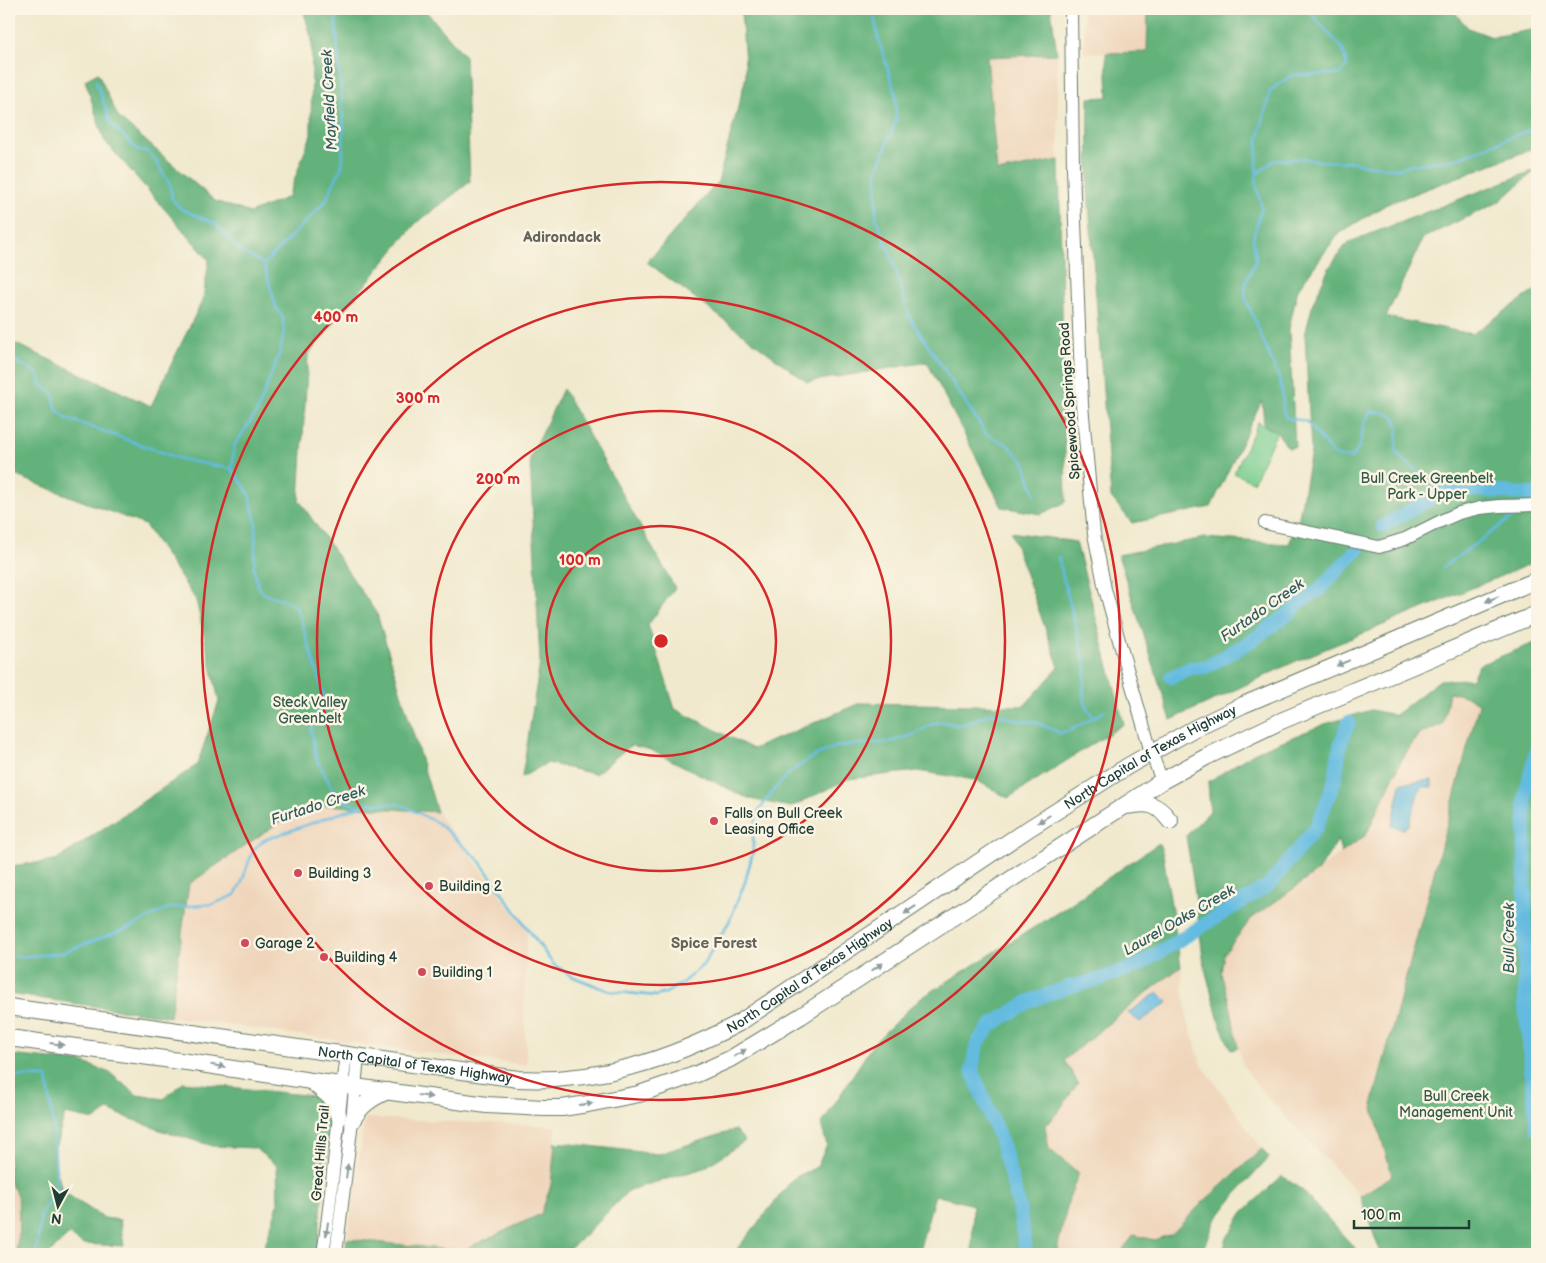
<svg xmlns="http://www.w3.org/2000/svg" width="1546" height="1263" viewBox="0 0 1546 1263" font-family="'Balsamiq Sans',sans-serif">
  <rect width="100%" height="100%" fill="#fcf5e5"/>
  <filter id="ink" filterUnits="userSpaceOnUse"><feTurbulence type="fractalNoise" baseFrequency=".02" numOctaves="2"/><feDisplacementMap in="SourceGraphic" scale="10" xChannelSelector="R" yChannelSelector="G"/><feConvolveMatrix kernelMatrix="1 2 1 2 8 2 1 2 1" color-interpolation-filters="sRGB"/></filter>
  <filter id="wash" filterUnits="userSpaceOnUse"><feTurbulence type="fractalNoise" baseFrequency=".0096" numOctaves="4" result="noise"/><feDisplacementMap in="SourceGraphic" scale="20" xChannelSelector="R" yChannelSelector="G"/><feGaussianBlur stdDeviation="1.12" result="paint"/><feColorMatrix in="noise" values="0 0 0 0 0 0 0 0 0 0 0 0 0 0 0 0 0 1.4 0 .05"/><feComposite in="paint" operator="in"/></filter>
  <g filter="url(#wash)">
    <rect width="100%" height="100%" fill="#f0e9cd"/>
    <!-- built -->
    <path fill="#efd6bb" d="M1084,9H1148L1147,52L1084,53Z
      M1057,54L1059,160L997,172L987,57Z
      M1449,692L1468,697L1479,703L1372,1105L1392,1176L1360,1196L1258,1087L1242,1063L1231,1009L1221,973L1224,954L1251,919L1366,835L1402,759L1418,735L1443,724Z
      M306,804L437,812L527,930L524,1010L527,1065L427,1053L170,1017L189,884Z
      M1181,967L1187,1018L1201,1063L1262,1149L1202,1203L1172,1234L1154,1240L1134,1235L1119,1254H1056L1069,1198L1079,1173L1049,1149L1045,1126L1058,1112L1078,1083L1064,1060L1145,994Z
      M365,1118L556,1126L551,1185L541,1214L461,1251L347,1239Z
      M9,1182L17,1195L19,1228L17,1249L15,1254H9Z"/>
    <!-- green -->
    <path fill="#7bcf92" stroke="#4d8663" d="M1258,422L1277,432L1253,482L1234,473Z"/>
    <!-- forest -->
    <path fill="#64b27c" stroke="#427858" d="M303,9H424L465,56L470,182L415,224L308,355L299,500L377,614L437,812L306,804L189,884L170,1017L9,994V866L55,861L197,765L219,701L196,600L145,525L9,473V341L151,406L203,299L209,260L104,140L85,80L98,73L118,117L215,201L250,213L288,197L311,135L312,40Z
      M741,9H1051L1057,54L987,57L997,172L1059,160L1066,502L1041,514L1002,507L927,362L807,382L647,262L718,182L746,77Z
      M1148,9H1452L1468,28L1492,37L1537,29V147L1387,204L1338,234L1298,289L1289,328L1295,447L1288,448L1277,432L1267,427L1264,423L1262,400L1211,507L1132,523L1111,497L1088,190L1089,98L1108,97L1106,53L1147,52Z
      M1537,169L1499,202L1423,238L1386,317L1472,334L1537,289V561L1294,662L1171,720L1118,555L1204,538L1289,544L1299,517L1311,451L1305,335L1313,303L1329,268L1347,243Z
      M563,389L675,588L648,625L675,709L753,749L860,703L1024,706L1059,667L1011,532L1076,542L1124,724L1008,798L976,780L917,771L848,779L791,807L755,800L743,796L651,750L631,745L595,774L547,763L522,777L540,662L530,458Z
      M1537,642V1254H1381L1360,1196L1392,1176L1372,1105L1479,704L1468,697L1449,692L1443,724L1418,735L1402,759L1366,835L1341,853L1338,840L1318,871L1251,919L1224,954L1221,973L1231,1009L1238,1048L1231,1050L1219,1021L1204,965L1194,886L1186,836L1210,811L1208,782L1255,752L1325,724L1371,710L1395,715L1440,680L1472,679L1479,665Z
      M1159,843L1163,854L1181,967L1145,994L1064,1060L1078,1083L1058,1112L1045,1126L1049,1149L1079,1173L1069,1198L1056,1254H972L973,1205L935,1195L918,1254H733L794,1178L817,1167L827,1145L821,1125L873,1044L918,1000L1060,911Z
      M9,1055L82,1062L110,1073L137,1095L164,1099L183,1082L313,1096L322,1101L331,1111L333,1128L325,1170L317,1254H269L264,1249L278,1204L277,1166L255,1148L213,1146L160,1130L108,1110L94,1120L65,1114L53,1155L62,1191L104,1218L120,1220L124,1246L82,1244L69,1234L49,1254H15C19,1245 20,1205 17,1195C16,1191 11,1186 9,1182Z
      M735,1130L745,1141L704,1168L629,1190L577,1243L562,1254H345L347,1239L461,1251L541,1214L551,1185L555,1142L658,1154Z
      M1262,1149L1269,1158L1235,1195L1214,1222L1203,1254H1119L1134,1235L1154,1240L1172,1234L1202,1203Z
      M1282,1176L1302,1190L1360,1254H1222L1227,1238L1243,1212Z"/>
    <!-- water -->
    <path fill="#63bbe0" stroke="#417c8a" d="M1432,780V787H1423L1418,793L1409,825H1406L1405,829L1392,826L1401,783Z
      M1158,992L1168,1002L1140,1022L1128,1013Z"/>
    <g fill="none" stroke-linecap="round" stroke-linejoin="round">
      <!-- stream -->
      <path stroke="#63bbe0" stroke-width="2.5" d="M335,9L344,129L342,166L325,202L264,264L276,307L283,318L284,331L280,352L257,412L234,446L232,469L249,493L256,523L254,569L258,586L264,594L285,600L296,607L300,617L319,678L325,700L323,707L314,717L311,731L317,760L337,798L359,807
        M873,9L878,38L896,95V121L877,171L876,218L893,261L909,316L986,434L1008,445L1025,463L1035,495
        M1307,9L1343,49L1347,66L1340,74L1292,75L1276,86L1270,92L1258,140L1256,184L1262,207L1253,238L1256,260L1246,282L1245,297L1280,381L1283,398V410L1286,418L1306,421L1332,453L1340,457L1351,458C1363,446 1360,438 1364,424C1366,420 1368,416 1370,412C1381,411 1387,412 1395,418L1398,430L1396,451L1401,458L1444,492
        M96,81L111,124L138,150L149,152L156,161L170,185L172,199L181,209L216,224L240,251L264,264
        M1257,174L1273,161L1300,158L1319,161L1355,162L1365,165L1397,169L1410,165L1456,159L1537,127
        M9,357L38,374L42,386L53,393L57,410L66,418L181,459L231,469
        M1058,557L1086,667L1083,694L1086,706L1093,717
        M1443,567L1521,511
        M9,955L20,957L61,953L131,927L168,908L213,904L235,895L241,884L253,850L264,840L369,803L400,804L438,823L478,859L553,964L571,976L609,991L656,996L666,993L682,983L703,965L729,922L745,882L753,852V835L757,813L773,791L789,773L812,757L838,746L890,742L915,734L934,723L945,722L956,725L971,722L988,714H997L1021,721L1035,722L1060,733L1071,730L1105,711
        M9,1076L47,1077L53,1122L57,1189L41,1214L36,1254"/>
      <!-- river -->
      <path stroke="#63bbe0" stroke-width="14" d="M1383,526L1438,495L1453,488L1537,495
        M1171,677L1190,668L1206,667L1251,641L1291,612L1298,603L1320,589L1358,549
        M1537,749L1525,795V1004L1537,1128
        M1026,1254L1019,1206L1001,1141L972,1070L977,1044L991,1025L1030,1001L1068,987L1097,980L1137,966L1269,885L1317,826L1335,780L1340,745L1349,722"/>
    </g>
  </g>
  <g filter="url(#ink)">
    <g fill="none" stroke-linecap="round" stroke-linejoin="round">
      <defs>
        <path id="secondary" d="M1071,9L1073,169L1082,405L1094,534L1105,589L1120,644L1151,752L1162,781
          M1265,523L1379,547L1405,539L1443,520L1459,513L1480,508L1499,506L1537,505
          M323,1254C333,1188 337,1121 346,1055
          M336,1254L352,1121L358,1056"/>
        <g id="highway">
          <path d="M1127,806C1148,802 1157,803 1170,821"/>
          <path id="s1" d="M9,1007L518,1079C598,1083 669,1060 739,1023L1025,831L1128,766L1195,728L1243,705L1537,580"/>
          <path d="M9,1038L194,1063L311,1081L487,1105L544,1108H562L588,1104L639,1094L697,1074L730,1059L801,1016L1162,781L1206,757L1281,721L1537,614"/>
          <path d="M311,1081L331,1098L338,1114"/>
          <path d="M352,1121C360,1105 372,1098 387,1091"/>
        </g>
      </defs>
      <!-- secondary casing -->
      <use href="#secondary" stroke="#68796a" stroke-width="14"/>
      <!-- highway casing -->
      <use href="#highway" stroke="#68796a" stroke-width="18"/>
      <!-- secondary -->
      <use href="#secondary" stroke="#fff" stroke-width="12"/>
      <!-- highway -->
      <use href="#highway" stroke="#fff" stroke-width="16"/>
    </g>
    <!-- one-way arrows -->
    <defs><path id="oneway-solid" d="M-6-.8H1V-3.2L6.5 0L1 3.2V.8H-6Z" transform="scale(1.25)"/></defs>
    <g fill="#8f9e9a">
      <use href="#oneway-solid" transform="translate(1492 599) rotate(157)"/>
      <use href="#oneway-solid" transform="translate(1343 663) rotate(157)"/>
      <use href="#oneway-solid" transform="translate(1044 819) rotate(148)"/>
      <use href="#oneway-solid" transform="translate(910 910) rotate(146)"/>
      <use href="#oneway-solid" transform="translate(877 967) rotate(-33)"/>
      <use href="#oneway-solid" transform="translate(57 1044) rotate(8)"/>
      <use href="#oneway-solid" transform="translate(740 1053) rotate(-31)"/>
      <use href="#oneway-solid" transform="translate(218 1066) rotate(9)"/>
      <use href="#oneway-solid" transform="translate(425 1096) rotate(8)"/>
      <use href="#oneway-solid" transform="translate(586 1104) rotate(-9)"/>
      <use href="#oneway-solid" transform="translate(347 1171) rotate(-83)"/>
      <use href="#oneway-solid" transform="translate(327 1229) rotate(98)"/>
    </g>
  </g>
  <!-- distance rings -->
  <g fill="none" stroke="#d62828" stroke-width="2.5">
    <circle cx="661" cy="641" r="115"/>
    <circle cx="661" cy="641" r="230"/>
    <circle cx="661" cy="641" r="344"/>
    <circle cx="661" cy="641" r="459"/>
  </g>
  <!-- markers -->
  <g fill="#d1495b" stroke="#fcf5e5" stroke-width="2">
    <circle cx="714" cy="821" r="5"/>
    <circle cx="298" cy="873" r="5"/>
    <circle cx="429" cy="886" r="5"/>
    <circle cx="245" cy="943" r="5"/>
    <circle cx="324" cy="957" r="5"/>
    <circle cx="422" cy="972" r="5"/>
  </g>
  <g text-anchor="middle" stroke-width="5" stroke-linejoin="round" paint-order="stroke">
    <!-- street labels -->
    <g font-size="14" fill="#1f3d34" stroke="#fcf5e5">
      <text transform="translate(1069 401) rotate(-94)" y="5">Spicewood Springs Road</text>
      <text dy="5" stroke="none"><textPath href="#s1" startOffset="1235">North Capital of Texas Highway</textPath></text>
      <text dy="5" stroke="none"><textPath href="#s1" startOffset="830">North Capital of Texas Highway</textPath></text>
      <text dy="5" stroke="none"><textPath href="#s1" startOffset="410">North Capital of Texas Highway</textPath></text>
      <text transform="translate(320 1153) rotate(-85)" y="5">Great Hills Trail</text>
    </g>
    <!-- park labels -->
    <g font-size="14" fill="#315a47" stroke="#fcf5e5">
      <text x="1427" y="483">Bull Creek Greenbelt<tspan x="1427" dy="16">Park - Upper</tspan></text>
      <text x="310" y="707">Steck Valley<tspan x="310" dy="16">Greenbelt</tspan></text>
      <text x="1456" y="1101">Bull Creek<tspan x="1456" dy="16">Management Unit</tspan></text>
    </g>
    <!-- poi labels -->
    <g font-size="14" fill="#1f3d34" stroke="#fcf5e5" text-anchor="start">
      <text x="724" y="818">Falls on Bull Creek<tspan x="724" dy="16">Leasing Office</tspan></text>
      <text x="308" y="878">Building 3</text>
      <text x="439" y="891">Building 2</text>
      <text x="255" y="948">Garage 2</text>
      <text x="334" y="962">Building 4</text>
      <text x="432" y="977">Building 1</text>
    </g>
    <!-- water labels -->
    <g font-size="15" font-style="italic" fill="#305c5f" stroke="#fcf5e5">
      <text transform="translate(329 100) rotate(-93)" y="5">Mayfield Creek</text>
      <text transform="translate(1262 610) rotate(-35)" y="5">Furtado Creek</text>
      <text transform="translate(318 805) rotate(-18)" y="5">Furtado Creek</text>
      <text transform="translate(1179 920) rotate(-30)" y="5">Laurel Oaks Creek</text>
      <text transform="translate(1509 938) rotate(-90)" y="5">Bull Creek</text>
    </g>
    <!-- neighbourhood labels -->
    <g font-size="15" font-weight="bold" fill="#63655a" stroke="#fcf5e5">
      <text x="562" y="242">Adirondack</text>
      <text x="714" y="948">Spice Forest</text>
    </g>
  </g>
  <circle cx="661" cy="641" r="8" fill="#d62828" stroke="#fcf5e5" stroke-width="2.5"/>
  <g font-size="15" text-anchor="middle" font-weight="bold" fill="#d62828" stroke="#fcf5e5" stroke-width="5" stroke-linejoin="round" paint-order="stroke">
    <text x="336" y="322">400 m</text>
    <text x="418" y="403">300 m</text>
    <text x="498" y="484">200 m</text>
    <text x="580" y="565">100 m</text>
  </g>
  <!-- margin -->
  <rect width="1546" height="1263" fill="none" stroke="#fcf5e5" stroke-width="30"/>
  <!-- north arrow -->
  <g transform="translate(58 1206) rotate(187)" stroke="#fcf5e5" stroke-width="4" paint-order="stroke">
  <path d="M0-4L9 19L0 12L-9 19Z" fill="#1f3d34"/>
  <text y="-8" font-size="14" font-weight="bold" text-anchor="middle" fill="#1f3d34">N</text>
  </g>
  <!-- scale -->
  <path d="M1354 1220v8h115v-8" fill="none" stroke="#1f3d34" stroke-width="2.5"/>
  <text x="1361" y="1220" font-size="15" fill="#1f3d34" stroke="#fcf5e5" stroke-width="4" paint-order="stroke">100 m</text>
</svg>
